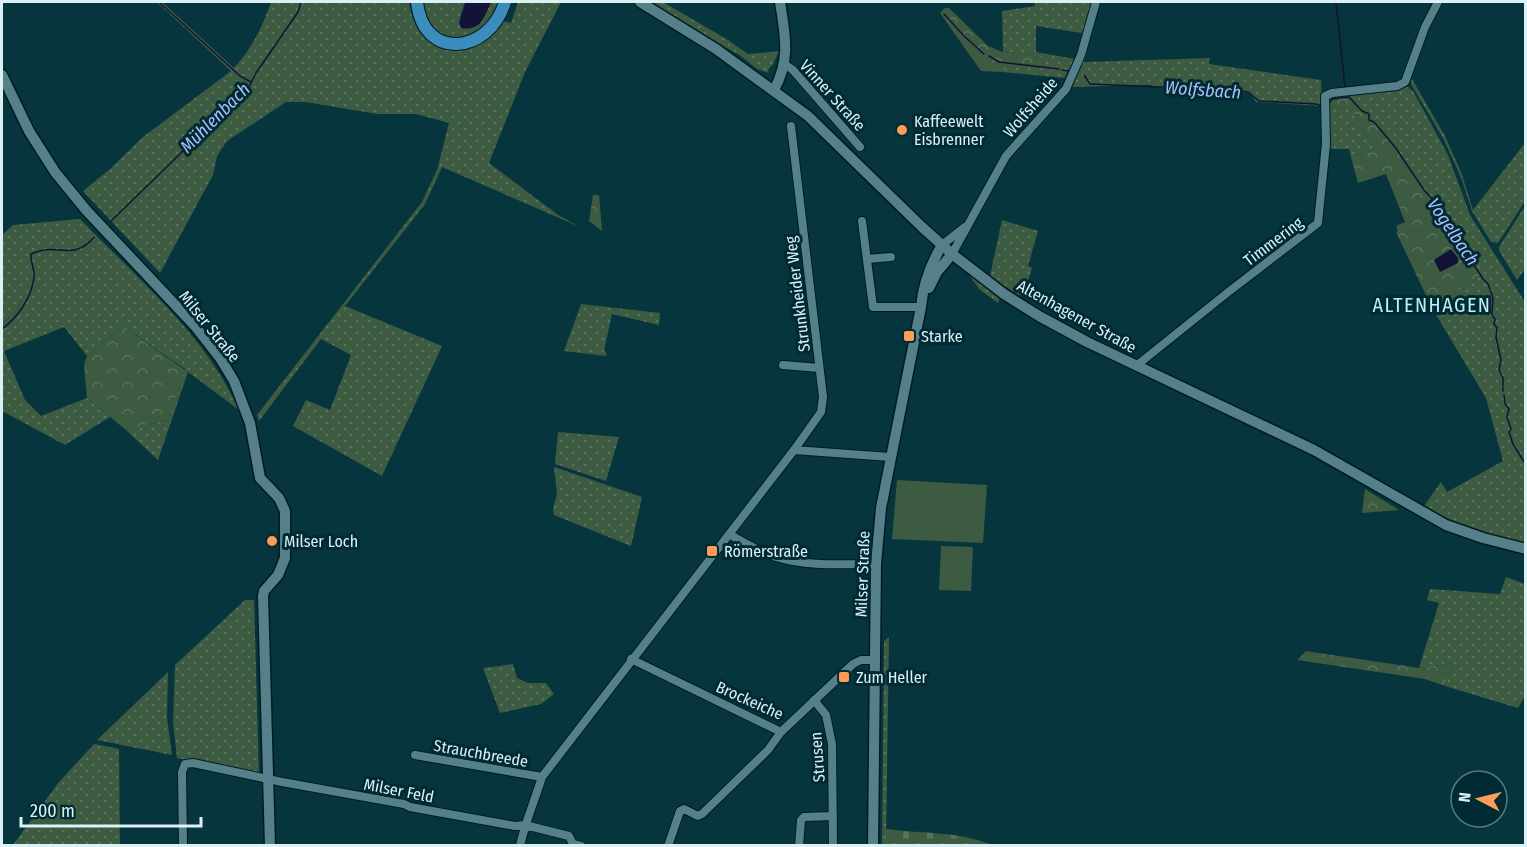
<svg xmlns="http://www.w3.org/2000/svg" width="1527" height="847" viewBox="0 0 1527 847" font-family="'Fira Sans Condensed',sans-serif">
  <defs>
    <pattern id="grass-dots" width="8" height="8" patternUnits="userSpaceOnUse" patternTransform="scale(1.5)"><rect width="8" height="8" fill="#3c5b41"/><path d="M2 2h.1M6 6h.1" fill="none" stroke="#58735d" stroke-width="1.8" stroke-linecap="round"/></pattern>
    <pattern id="forest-crowns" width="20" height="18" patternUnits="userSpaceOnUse" patternTransform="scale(1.5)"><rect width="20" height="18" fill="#3c5b41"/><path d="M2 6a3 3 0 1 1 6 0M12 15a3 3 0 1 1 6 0" fill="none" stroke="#58735d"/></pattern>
    <pattern id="cemetery-stones" width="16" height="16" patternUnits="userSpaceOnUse" patternTransform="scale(1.5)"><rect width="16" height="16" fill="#3c5b41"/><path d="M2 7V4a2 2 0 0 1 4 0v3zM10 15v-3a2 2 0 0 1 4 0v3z" fill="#58735d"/></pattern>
  </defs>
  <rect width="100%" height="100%" fill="#07353e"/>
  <!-- grass -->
  <path fill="url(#grass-dots)" d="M157,2H162L234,68C252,48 263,26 271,2H409C411,15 416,31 428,39C436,45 444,45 455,45C476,44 492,41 502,21L511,23L518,2H561L525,72L489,163L558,215L580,227L442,167L425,204L345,306L442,346L382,476L293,426L306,400L330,410L351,355L321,339L259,421L257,415L422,202L437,170L449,123L416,114H377L306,102H286L227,141L217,156L213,175L160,273L83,191L110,169L143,137L231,71Z
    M422,2H465L460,17L479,25L491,2H504L477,37C441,39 433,38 422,2Z
    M646,2H663L728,40L748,54L779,51L773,64L768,70L769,73L757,69L741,56Z
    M1035,2H1094L1084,36L1082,33L1036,26V52L1075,59L1064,78L1002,72L1006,62L1045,67L1043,58L1019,53L1003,52L1002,11L1035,6Z
    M1098,2H1100L1084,62L1210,58L1209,64L1321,80L1322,106L1256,102L1250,93L1162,88L1150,85L1073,87L1071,86Z
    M1412,73V79L1445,136L1461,172L1473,210L1525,143V201L1498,243L1491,242L1472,211L1461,177L1443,138L1411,84Z
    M1408,87L1413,91L1448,155L1470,215L1525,302V546L1468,530L1422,509L1441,482L1447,492L1503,461L1486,398L1432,308L1481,276L1455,234L1450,230L1448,222L1438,211L1435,201L1424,190L1395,147L1374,122L1369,120L1367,113L1362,111L1348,94Z
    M1349,107L1375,149L1351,157L1349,149H1329L1327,108Z
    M1525,206V269L1517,280L1499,251V247Z
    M80,219C137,278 205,334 239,410L188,372L158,460L126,430L168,420L185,369L123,326L87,356L64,327L4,351L25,400L41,416L87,398L110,417L65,445L2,411V334L18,322L30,283L16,312L2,324V235L13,225Z
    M1002,220L1038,231L1028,266L1032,268L1024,293L1020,296L990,276Z
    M969,275L1000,297L998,303L980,290Z
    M581,304L660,313L659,325L612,314L604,351L606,352V356L564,351Z
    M558,432L619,437L606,481L555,464Z
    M554,467L642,497L631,546L554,515L553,509L557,494Z
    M1506,577L1525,584V696L1518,708L1445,686L1453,663L1419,668L1439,603L1427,600L1430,589L1500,594Z
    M245,600H254L259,774L177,758L173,722L175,665Z
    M889,637L886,845L882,846L884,641Z
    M513,664L517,678L528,683H546L554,694L541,704L500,713L483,668Z
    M168,672L167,718L172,755L97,740Z
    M94,744L119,749L120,845H13L59,782Z"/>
  <!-- forest -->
  <path fill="url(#forest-crowns)" d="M945,8H949L988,46L1003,52L1019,53L1044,58L1045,67L1007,63L1002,72L981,71L940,13Z
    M1348,94L1362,111L1369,114V120L1374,122L1395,147L1424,190L1434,201L1438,211L1448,222L1450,230L1457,236L1466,253L1480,274L1481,276L1432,308L1396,232L1398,231L1396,226L1405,222L1386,174L1358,183L1351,157L1375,149L1349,107L1327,108V102L1332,95Z
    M593,195H599L602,231L589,221Z
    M35,279L18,322L2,334V324L16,312L30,283Z
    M123,326L185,370L168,420L126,430L87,398L84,365L87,356Z
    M1365,489L1399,510L1362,513Z
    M1306,651L1419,668L1453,663L1445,686L1425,679L1297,660Z"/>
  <!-- cemetery -->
  <path fill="url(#cemetery-stones)" d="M886,829C923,834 958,831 992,845H886Z"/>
  <!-- pitch -->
  <path fill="#3c5b41" d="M897,480L987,485L983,543L892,539Z
    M941,546L973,547L971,591L939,590Z"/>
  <!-- water -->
  <path fill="#121336" d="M466,2H491C485,16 480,32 461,28L459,22Z
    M1451,249L1458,258V263L1440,272L1434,260Z"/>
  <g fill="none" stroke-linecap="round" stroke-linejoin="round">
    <!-- stream -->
    <path stroke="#121336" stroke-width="1.5" d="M159,2L240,76L251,82
      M1336,2L1345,87L1361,86
      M944,14L964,36L984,54
      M989,56L999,62L1059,69
      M1062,70L1069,71
      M1084,75L1090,84L1229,90L1248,92L1259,101L1316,104L1323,107
      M1328,105L1332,99L1349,97L1362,111L1369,114V120L1374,122L1395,147L1424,190L1434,201L1438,211L1448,222L1450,230L1457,236L1466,253L1483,279L1488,284L1493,298L1492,315L1495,319L1494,324L1497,328L1496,337L1501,360L1499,370L1503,378V391
      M111,221L181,153L191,140L213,121L238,95L247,91L256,73L298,12L301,2
      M2,329C17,318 32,298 34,277C35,269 30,262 31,254C56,241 73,263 94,237
      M1504,395L1505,404L1509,409L1507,417L1511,429L1509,432L1513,444L1526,465"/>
    <defs>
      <path id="street" d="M783,63L793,70L860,147
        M862,221L873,307H921
        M942,245L965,227
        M952,254L1006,156L1066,89L1081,55L1096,2
        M867,259L891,257
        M783,365L819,368
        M1136,366L1227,293L1318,223L1326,144L1325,96L1332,93L1397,86L1405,82L1425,27L1438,2
        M794,450L890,457
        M729,534C744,543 760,552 776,557C808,567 843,564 876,564
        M631,659L781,732
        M814,700L826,715L832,744L833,846
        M415,755L542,777
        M525,825L569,836L573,844L581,846
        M183,846L182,772L185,764L193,763L282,782L404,804L410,807L515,826L525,825
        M520,846C525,822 535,800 542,777L794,450L821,412L823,397L791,126
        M668,846L680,811L684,809L698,816L702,814L768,750L781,732L853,664L861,660H875
        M799,846L801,820L804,817L833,816"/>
      <path id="secondary" d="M640,2L716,49L808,116L922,227L952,254L1004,294L1039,316L1087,342L1314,450L1446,525L1483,538L1526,549
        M2,75L29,131L55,172L86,210L195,326L220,358L234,381L250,423L260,478L279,498L285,511V558L278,575L264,591L263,596L270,846
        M774,90C791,59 785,35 780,2
        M929,288L937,272L952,254
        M873,846L876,564L881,508L921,307C923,284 930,265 942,245"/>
      <path id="primary" d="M417,2C423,61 489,55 505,2"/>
    </defs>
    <!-- street casing -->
    <use href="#street" stroke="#001c22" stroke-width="10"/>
    <!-- secondary casing -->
    <use href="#secondary" stroke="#001c22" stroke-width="13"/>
    <!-- primary casing -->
    <use href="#primary" stroke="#001c22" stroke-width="14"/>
    <!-- street -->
    <use href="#street" stroke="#558089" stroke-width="8"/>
    <!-- secondary -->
    <use href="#secondary" stroke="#558089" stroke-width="10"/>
    <!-- primary -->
    <use href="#primary" stroke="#3c8dbe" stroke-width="12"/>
  </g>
  <!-- markers -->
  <g fill="#ff9b59" stroke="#002b33" stroke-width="2">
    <circle cx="902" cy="130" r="6"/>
    <rect x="903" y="330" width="12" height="12" rx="3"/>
    <circle cx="272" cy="541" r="6"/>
    <rect x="706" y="545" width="12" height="12" rx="3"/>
    <rect x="838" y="671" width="12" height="12" rx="3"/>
  </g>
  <g text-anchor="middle" stroke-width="6" stroke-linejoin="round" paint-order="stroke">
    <!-- street labels -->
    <g font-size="16" fill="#dbf1f6" stroke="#002b33">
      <text transform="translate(833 95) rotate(48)" y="6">Vinner Straße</text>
      <text transform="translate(1030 107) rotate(-49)" y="6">Wolfsheide</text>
      <text transform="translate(1273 241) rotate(-37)" y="6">Timmering</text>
      <text transform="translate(797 294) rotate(-97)" y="6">Strunkheider Weg</text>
      <text transform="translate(1077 316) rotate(29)" y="6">Altenhagener Straße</text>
      <text transform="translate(210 326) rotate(51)" y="6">Milser Straße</text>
      <text transform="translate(862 574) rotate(-88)" y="6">Milser Straße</text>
      <text transform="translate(750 700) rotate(24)" y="6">Brockeiche</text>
      <text transform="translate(481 753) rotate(10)" y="6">Strauchbreede</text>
      <text transform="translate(817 757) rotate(-94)" y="6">Strusen</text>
      <text transform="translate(399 790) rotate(11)" y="6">Milser Feld</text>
    </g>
    <!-- poi labels -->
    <g font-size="16" fill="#dbf1f6" stroke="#002b33" text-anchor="start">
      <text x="914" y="127">Kaffeewelt<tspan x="914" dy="18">Eisbrenner</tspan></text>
      <text x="921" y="342">Starke</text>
      <text x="284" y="547">Milser Loch</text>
      <text x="724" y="557">Römerstraße</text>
      <text x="856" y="683">Zum Heller</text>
    </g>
    <!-- water labels -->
    <g font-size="18" font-style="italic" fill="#b1bbff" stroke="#002b33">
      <text transform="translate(1203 90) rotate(4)" y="6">Wolfsbach</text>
      <text transform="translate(215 118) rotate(-45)" y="6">Mühlenbach</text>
      <text transform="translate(1453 232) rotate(56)" y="6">Vogelbach</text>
    </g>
    <!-- quarter labels -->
    <g font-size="20" letter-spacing="1.5" fill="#beebf6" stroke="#002b33">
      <text x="1432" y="312">ALTENHAGEN</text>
    </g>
  </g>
  <!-- border -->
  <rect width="1527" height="847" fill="none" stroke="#dbf1f6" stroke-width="6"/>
  <!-- north arrow -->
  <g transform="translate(1479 799) rotate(277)"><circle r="28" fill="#002b33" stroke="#587a81" stroke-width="1.5"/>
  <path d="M0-4.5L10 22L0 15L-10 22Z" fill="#ff9b59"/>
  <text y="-9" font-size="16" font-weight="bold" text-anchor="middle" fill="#dbf1f6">N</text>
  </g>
  <!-- scale -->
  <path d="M21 817v9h180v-9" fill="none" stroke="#dbf1f6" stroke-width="3"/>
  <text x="30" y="817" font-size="18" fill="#dbf1f6" stroke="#002b33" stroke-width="4.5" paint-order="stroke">200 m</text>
</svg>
